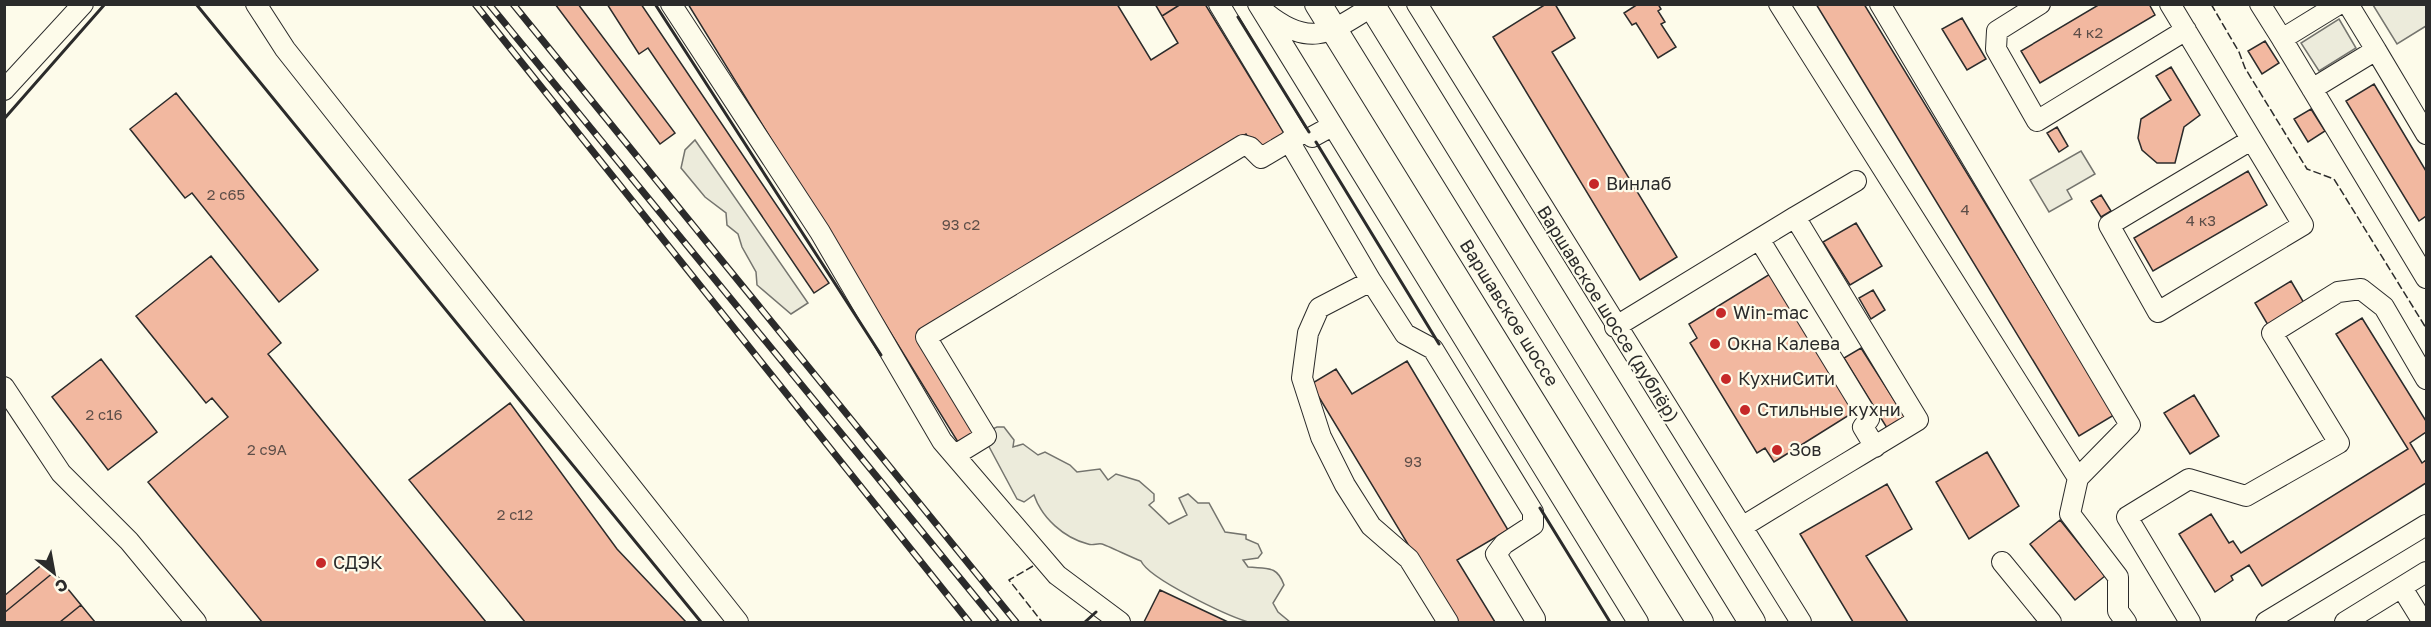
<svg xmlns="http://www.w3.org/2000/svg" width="2431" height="627" viewBox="0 0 2431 627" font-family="'Golos Text',sans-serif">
  <rect width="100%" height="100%" fill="#fdfbea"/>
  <!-- green -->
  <path fill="#ecebdb" stroke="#74746e" stroke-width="1.5" d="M2373,5H2426V26L2397,44Z
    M2339,19L2356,48L2319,71L2301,43Z
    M695,140L808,303L791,314L757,285L756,272L742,247L738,234L727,225L726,213L705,197L681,168L685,150Z
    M2081,151L2095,174L2067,190L2072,199L2049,212L2030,180Z
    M997,427H1004L1014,440L1013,447L1023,444L1038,455L1045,452L1070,465L1077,472L1100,469L1108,480L1116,474L1139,481L1154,494V501L1149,505L1169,524L1187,515L1179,498L1188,494L1198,503H1209L1225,532L1246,535V539L1258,544L1262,553L1258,558L1243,560L1248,567C1267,569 1277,565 1284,585L1273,603L1278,612L1290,622C1278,622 1261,625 1248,622C1226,615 1149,579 1141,561C1133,558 1106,545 1102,544C1097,543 1093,546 1088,544C1064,538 1042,518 1034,495L1024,502L1017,499L986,441L990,430Z"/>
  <!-- building -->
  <path fill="#f2b8a0" stroke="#2b2b2b" stroke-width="1.5" d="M555,4H578L675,133L660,144Z
    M607,4H641L829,283L814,293L648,48L639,54Z
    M688,4H1117L1151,60L1178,43L1162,16L1181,4H1205L1287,138L1259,155L1246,134L917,337L979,436L961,447Z
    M1155,4H1181L1162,16Z
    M1546,4H1555L1575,38L1552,52L1677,257L1640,280L1493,37Z
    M1638,4H1658L1661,9L1658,11L1665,22L1661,24L1676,47L1658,58L1636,23L1632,25L1624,13Z
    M1816,4H1864L2114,415L2079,436Z
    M2100,4H2149L2155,15L2040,83L2021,51Z
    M1962,18L1986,59L1967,70L1942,29Z
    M2265,41L2279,63L2262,74L2248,51Z
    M2171,67L2200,115L2184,127L2175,163H2157L2142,150L2138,138L2141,119L2171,100L2156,76Z
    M2374,84L2426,171V216L2419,221L2346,101Z
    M176,93L318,270L279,302L192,193L185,198L130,129Z
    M2311,109L2325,131L2308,142L2294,119Z
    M2057,127L2068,146L2059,152L2047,133Z
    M2248,171L2267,205L2153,271L2134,238Z
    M2101,195L2111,211L2101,217L2091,201Z
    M1856,223L1882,266L1850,285L1823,242Z
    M211,256L281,343L268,354L486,622H262L148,482L228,417L212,398L206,403L136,316Z
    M1770,274L1854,412L1774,462L1765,448L1757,453L1690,343L1697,338L1689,324Z
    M2291,281L2304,303L2268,325L2255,303Z
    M1873,290L1885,310L1871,319L1859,298Z
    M2362,318L2426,421V432L2410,443L2422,463L2426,460V483L2262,586L2249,565L2231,576L2233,580L2215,592L2179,534L2211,514L2229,543L2233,541L2241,553L2408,449L2336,334Z
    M1861,348L1905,417L1887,428L1844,358Z
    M101,359L157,432L108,470L52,397Z
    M1407,361L1508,530L1457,560L1495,622H1455L1311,384L1336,369L1352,394Z
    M2194,395L2219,436L2190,454L2164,413Z
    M510,403L617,549L686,622H525L409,480Z
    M1987,452L2019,506L1969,539L1936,482Z
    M1887,484L1912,529L1866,556L1908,622H1853L1800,534Z
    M2060,520L2105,576L2075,600L2030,544Z
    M45,562L54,572L4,613V596Z
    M54,572L81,605L60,622H4V613Z
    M1160,590L1228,622H1144Z
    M81,605L95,622H60Z"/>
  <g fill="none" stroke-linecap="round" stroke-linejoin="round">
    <defs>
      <path id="minor" d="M256,4L285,49L738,622
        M671,4L820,232L942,441L1057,575L1120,622
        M1258,4L1638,622
        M1417,4L1801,622
        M1779,4L2078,478
        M1880,4L2130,425L2078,478L2070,514L2118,577V611L2126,622
        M2040,4L1997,31L1996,49L2037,121L2186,30
        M2170,4L2303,225L2158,312L2109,225L2251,140
        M2260,4L2282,39L2339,4
        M1266,13C1313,51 1333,30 1376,4
        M2282,39L2426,278
        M2376,50L2426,134
        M2312,89L2376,50L2348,4
        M4,90L83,4
        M1312,137L1332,126
        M1289,141L1371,281
        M1795,217L1856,181
        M1615,327L1759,239
        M4,387L61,473L129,541L196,622
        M955,455L986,436L926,337L1243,145L1250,147L1261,158L1298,136L1219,4
        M1742,527C1800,491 1859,456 1918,420L1795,217L1759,239L1869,419L1863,427L1875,447
        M2002,562L2051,622
        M2402,588L2423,622
        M1448,622L1409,559L1371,526L1345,485L1321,437L1302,378L1308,333L1319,308L1371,281L1405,334L1433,349L1533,512V525L1504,544L1496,554L1535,619
        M2190,622L2127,517L2189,479L2246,496L2339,443L2272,333L2338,292L2361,289L2384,307L2426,379
        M2266,622L2426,525
        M2345,622L2426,572"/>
      <path id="major" d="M1318,4L1700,622
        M1371,4L1752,622"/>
    </defs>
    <!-- minor casing -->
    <use href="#minor" stroke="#2b2b2b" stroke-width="22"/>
    <!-- major casing -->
    <use href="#major" stroke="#2b2b2b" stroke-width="28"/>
    <!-- minor -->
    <use href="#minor" stroke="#fdfbea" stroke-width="20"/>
    <!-- major -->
    <use href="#major" stroke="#fdfbea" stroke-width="26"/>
    <defs>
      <path id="rail" d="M475,4L969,622
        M489,4L996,622
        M513,4L1016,622"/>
    </defs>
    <!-- rail casing -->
    <use href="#rail" stroke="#2b2b2b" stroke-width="7"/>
    <!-- rail -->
    <use href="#rail" stroke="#fdfbea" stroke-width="4.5" stroke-dasharray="14" stroke-linecap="butt"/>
    <!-- fence -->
    <path stroke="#2b2b2b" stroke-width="1.5" stroke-dasharray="8 3" stroke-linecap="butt" d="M2211,4L2239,52L2245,68L2307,169L2334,179L2426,328
      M1033,566L1009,580L1042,622"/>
    <!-- wall -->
    <path stroke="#2b2b2b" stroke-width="3" d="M196,4L701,622
      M655,4L881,355
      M1238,17L1309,132
      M4,119L105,4
      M1316,142L1439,344
      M1540,508L1610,622
      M1085,622L1096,612"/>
  </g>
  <!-- markers -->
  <g fill="#c62828" stroke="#fdfbea" stroke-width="2">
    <circle cx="1594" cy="184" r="6"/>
    <circle cx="1721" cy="313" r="6"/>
    <circle cx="1715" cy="344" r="6"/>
    <circle cx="1726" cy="379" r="6"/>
    <circle cx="1745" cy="410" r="6"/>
    <circle cx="1777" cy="450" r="6"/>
    <circle cx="321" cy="563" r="6"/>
  </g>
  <g text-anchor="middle" stroke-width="4.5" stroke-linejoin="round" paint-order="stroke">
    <!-- number labels -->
    <g font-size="15" fill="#5d4e48">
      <text x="2088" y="38">4 к2</text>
      <text x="226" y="200">2 с65</text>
      <text x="1965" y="215">4</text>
      <text x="2201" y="226">4 к3</text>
      <text x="961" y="230">93 с2</text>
      <text x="104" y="420">2 с16</text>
      <text x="267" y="455">2 с9А</text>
      <text x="1413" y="467">93</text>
      <text x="515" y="520">2 с12</text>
    </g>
    <!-- poi labels -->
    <g font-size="18" fill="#2b2b2b" stroke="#fdfbea" text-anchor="start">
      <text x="1606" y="190">Винлаб</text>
      <text x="1733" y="319">Win-mac</text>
      <text x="1727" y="350">Окна Калева</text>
      <text x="1738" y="385">КухниСити</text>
      <text x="1757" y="416">Стильные кухни</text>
      <text x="1789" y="456">Зов</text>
      <text x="333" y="569">СДЭК</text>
    </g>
    <!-- street labels -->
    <g font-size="18" fill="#2b2b2b" stroke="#fdfbea">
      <text transform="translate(1509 313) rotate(58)" y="6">Варшавское шоссе</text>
      <text transform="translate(1608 314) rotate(58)" y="6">Варшавское шоссе (дублёр)</text>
    </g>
  </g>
  <!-- border -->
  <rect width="2431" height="627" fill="none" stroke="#2b2b2b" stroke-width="12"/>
  <!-- north arrow -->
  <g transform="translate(54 573) rotate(149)" stroke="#fdfbea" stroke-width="4.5" paint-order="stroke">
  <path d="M0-4.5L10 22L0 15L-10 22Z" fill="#2b2b2b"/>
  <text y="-9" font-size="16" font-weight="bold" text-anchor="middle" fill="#2b2b2b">С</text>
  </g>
</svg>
